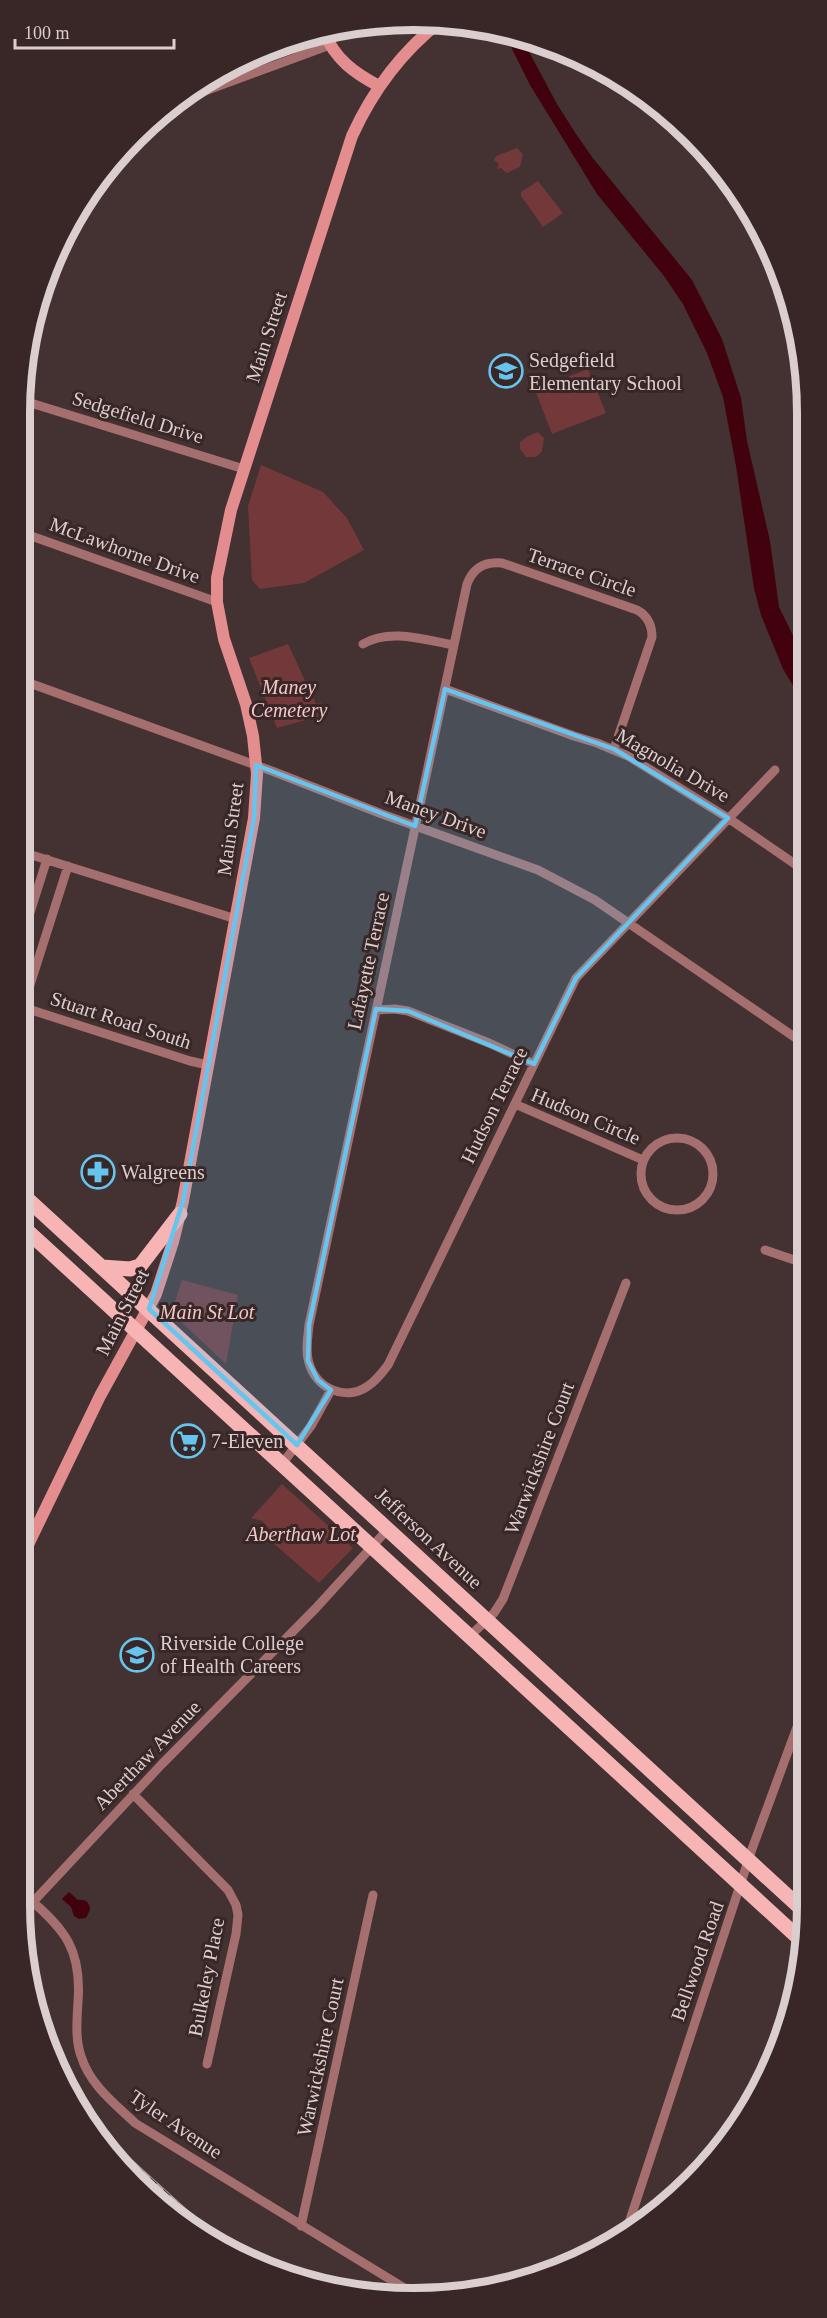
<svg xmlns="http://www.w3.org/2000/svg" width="827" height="2318" viewBox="0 0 827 2318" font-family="'Times New Roman',serif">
  <rect width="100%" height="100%" fill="#443131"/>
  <!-- green -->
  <path fill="#73383a" d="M517,148L523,154L520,167L507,173L501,168L497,169L499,164L494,160L496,156Z
    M538,181L563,213L543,227L521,196V192Z
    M588,369L606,413L552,434L535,390Z
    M538,432L544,438L542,451L536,457H526L520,449V442L528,436Z
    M261,465L323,492L347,518L364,550L304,583L260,589L252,580L248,506Z
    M288,644L316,704L321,703L324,715L277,728L249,658Z
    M182,1280L238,1295L226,1364L177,1318L174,1305Z
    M282,1484L353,1548L319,1583L272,1542L276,1536L262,1521L251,1518Z"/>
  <!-- water -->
  <path fill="#42020d" d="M503,31L520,35L557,104L576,134L592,157L692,280L722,339L741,398L747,441L770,541L779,607L805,660V705L783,669L761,615L754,588L736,466L723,397L707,353L683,304L664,276L597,194L530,85Z
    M69,1892L78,1900C85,1899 90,1902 90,1910L86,1918L79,1919L74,1916L71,1907L62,1899Z"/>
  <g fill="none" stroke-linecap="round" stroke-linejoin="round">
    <!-- street -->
    <path stroke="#a56f6f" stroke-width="9" d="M175,102L330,45
      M53,257L66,246L77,212
      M21,400L244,469
      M20,532L217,602
      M363,644C390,628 425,640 454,645
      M21,680L272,771L382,814L538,870L595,900L806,1045
      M445,689L574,736L597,743L628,756L728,818L805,871
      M614,749L652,637C652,625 648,616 637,610L502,563C485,561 473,568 467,584L309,1325C308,1337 305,1351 309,1363C316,1388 345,1402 368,1386C376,1381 382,1373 388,1365L576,978L775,770
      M22,852L236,919
      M22,938L47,859
      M22,1007L190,1061L208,1065
      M22,1010L68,866
      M376,1010L395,1009L408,1011L489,1043L534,1064
      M515,1104L643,1160
      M641 1174a36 36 0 1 1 72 0a36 36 0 1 1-72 0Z
      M765,1250L806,1264
      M282,1464L311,1426L331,1390
      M470,1636L494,1613L503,1599L626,1283
      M133,1794L228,1890L236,1905L238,1915L236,1934L207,2064
      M27,1897C65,1929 82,1950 78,2002C77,2020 75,2039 81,2056C90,2085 114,2103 135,2123L419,2297
      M33,1902L161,1765L316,1608L388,1529
      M301,2226L373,1895
      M625,2235L752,1849L807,1700"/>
    <!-- secondary -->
    <path stroke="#e38d8e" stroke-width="12" d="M324,32C335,59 354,73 379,86
      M25,1551L100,1396L156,1294L173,1242L183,1201L254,818L257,774L253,736L246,704L224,639L217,602V578L231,510L352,136C373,90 401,52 441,21"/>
    <!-- primary -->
    <path stroke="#f7b4b4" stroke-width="15" d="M23,1195L806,1913
      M23,1227L803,1942
      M102,1267L130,1269L140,1266L180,1214"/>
    <defs>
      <path id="rail" d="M96,2130L233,2254"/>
    </defs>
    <!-- rail casing -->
    <use href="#rail" stroke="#aa9b9b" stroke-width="5"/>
    <!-- rail -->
    <use href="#rail" stroke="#392727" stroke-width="3" stroke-dasharray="9" stroke-linecap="butt"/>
  </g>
  <!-- marked area -->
  <path fill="#65c5ef" fill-opacity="0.2" stroke="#65c5ef" stroke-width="4.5" stroke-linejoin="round" d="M445,689L614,749L728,818L576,978L534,1064L408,1011L376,1009L309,1325L308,1361L318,1380L331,1390L297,1445L149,1309L183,1201L254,818L256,765L415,826Z"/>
  <!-- icons -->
  <defs>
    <symbol id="school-ring" viewBox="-11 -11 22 22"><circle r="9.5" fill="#392727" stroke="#65c5ef" stroke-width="1.5"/><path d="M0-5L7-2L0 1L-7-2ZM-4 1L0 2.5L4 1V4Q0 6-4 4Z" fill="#65c5ef"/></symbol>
    <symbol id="pharmacy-ring" viewBox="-11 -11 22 22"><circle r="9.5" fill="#392727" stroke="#65c5ef" stroke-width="1.5"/><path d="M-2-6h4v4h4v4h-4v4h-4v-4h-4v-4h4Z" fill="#65c5ef"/></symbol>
    <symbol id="supermarket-ring" viewBox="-11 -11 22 22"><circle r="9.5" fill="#392727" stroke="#65c5ef" stroke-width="1.5"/><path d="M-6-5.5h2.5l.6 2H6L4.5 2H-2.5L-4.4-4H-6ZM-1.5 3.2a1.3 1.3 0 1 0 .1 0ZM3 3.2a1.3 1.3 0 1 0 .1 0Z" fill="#65c5ef"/></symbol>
    <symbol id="university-ring" viewBox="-11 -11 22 22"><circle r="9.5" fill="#392727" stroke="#65c5ef" stroke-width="1.5"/><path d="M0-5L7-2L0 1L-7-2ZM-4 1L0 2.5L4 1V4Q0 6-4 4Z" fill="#65c5ef"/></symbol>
  </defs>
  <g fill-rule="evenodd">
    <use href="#school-ring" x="487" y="352" width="38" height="38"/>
    <use href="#pharmacy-ring" x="79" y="1153" width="38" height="38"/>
    <use href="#supermarket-ring" x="169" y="1422" width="38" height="38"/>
    <use href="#university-ring" x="118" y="1636" width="38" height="38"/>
  </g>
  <g text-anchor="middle" stroke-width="6" stroke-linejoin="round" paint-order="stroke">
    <!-- street labels -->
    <g font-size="20" fill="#dbcece" stroke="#392727">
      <text transform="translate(266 337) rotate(-72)" y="7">Main Street</text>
      <text transform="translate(138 417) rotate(17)" y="7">Sedgefield Drive</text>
      <text transform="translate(125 550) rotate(20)" y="7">McLawhorne Drive</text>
      <text transform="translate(582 572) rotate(19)" y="7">Terrace Circle</text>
      <text transform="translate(673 765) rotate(30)" y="7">Magnolia Drive</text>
      <text transform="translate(436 814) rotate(20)" y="7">Maney Drive</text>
      <text transform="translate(230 829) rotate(-82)" y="7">Main Street</text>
      <text transform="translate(368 961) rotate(-78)" y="7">Lafayette Terrace</text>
      <text transform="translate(121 1020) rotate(18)" y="7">Stuart Road South</text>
      <text transform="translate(494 1105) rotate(-64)" y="7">Hudson Terrace</text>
      <text transform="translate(586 1116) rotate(23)" y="7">Hudson Circle</text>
      <text transform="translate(122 1312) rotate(-63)" y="7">Main Street</text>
      <text transform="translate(539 1458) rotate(-69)" y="7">Warwickshire Court</text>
      <text transform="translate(429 1538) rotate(43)" y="7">Jefferson Avenue</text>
      <text transform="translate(147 1755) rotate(-46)" y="7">Aberthaw Avenue</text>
      <text transform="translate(697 1961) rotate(-71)" y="7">Bellwood Road</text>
      <text transform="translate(206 1977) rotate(-79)" y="7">Bulkeley Place</text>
      <text transform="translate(320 2057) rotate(-78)" y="7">Warwickshire Court</text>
      <text transform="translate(176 2124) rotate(34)" y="7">Tyler Avenue</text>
    </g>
    <!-- poi labels -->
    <g font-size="20" fill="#dbcece" stroke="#392727" text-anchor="start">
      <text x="529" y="367">Sedgefield<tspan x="529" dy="23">Elementary School</tspan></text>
      <text x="121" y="1179">Walgreens</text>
      <text x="211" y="1448">7-Eleven</text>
      <text x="160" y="1650">Riverside College<tspan x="160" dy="23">of Health Careers</tspan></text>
    </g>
    <!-- park labels -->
    <g font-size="20" font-style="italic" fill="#f2c7c6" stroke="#392727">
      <text x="289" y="694">Maney<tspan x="289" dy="23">Cemetery</tspan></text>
      <text x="207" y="1319">Main St Lot</text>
      <text x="301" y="1541">Aberthaw Lot</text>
    </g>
  </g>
  <!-- crop -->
  <path d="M0 0H827V2318H0ZM413 30H414A383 383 0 0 1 797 413V1905A383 383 0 0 1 414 2288H413A383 383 0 0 1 30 1905V413A383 383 0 0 1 413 30Z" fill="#392727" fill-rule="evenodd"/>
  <path fill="none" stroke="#dbcece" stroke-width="8" d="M413 30H414A383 383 0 0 1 797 413V1905A383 383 0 0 1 414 2288H413A383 383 0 0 1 30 1905V413A383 383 0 0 1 413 30Z"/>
  <!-- scale -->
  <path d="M15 39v9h159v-9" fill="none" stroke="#dbcece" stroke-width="3"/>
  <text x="24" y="39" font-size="18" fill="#dbcece" stroke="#392727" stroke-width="4.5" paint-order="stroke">100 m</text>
</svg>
